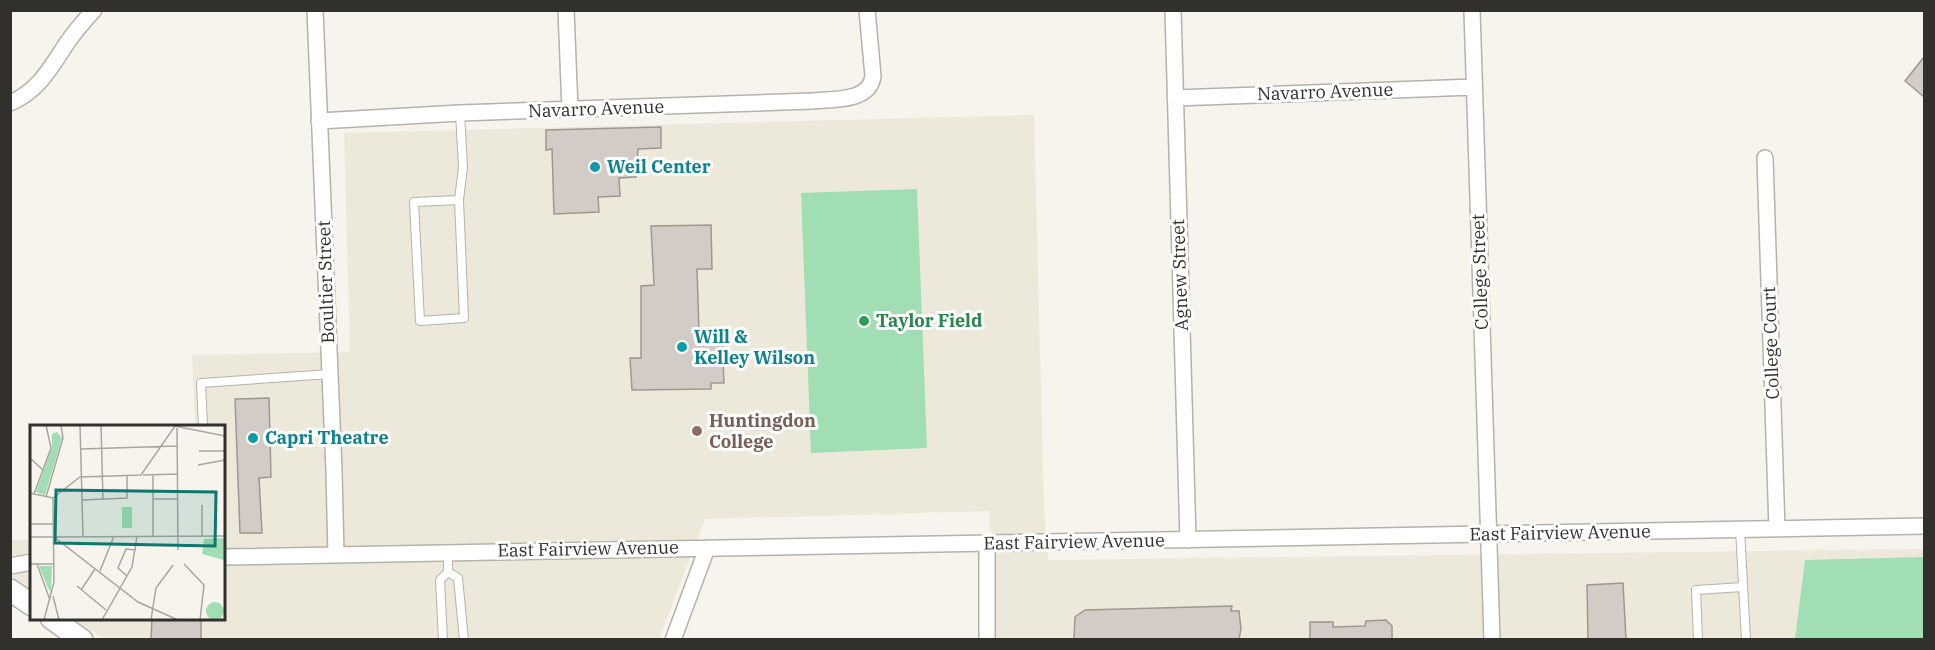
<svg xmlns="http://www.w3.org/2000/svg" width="1935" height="650" viewBox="0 0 1935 650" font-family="'IBM Plex Serif',serif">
  <rect width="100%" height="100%" fill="#f6f4ed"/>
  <!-- built -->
  <path fill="#ede9da" d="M1034,115L1044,509L1048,560L1924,549V640L993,639V560L989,511L705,519L659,639L106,640L72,619L224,618V426H195L192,355L350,352L344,133Z
    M10,540H31V594L11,581Z"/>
  <!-- green -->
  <path fill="#a1deb3" d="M917,189L927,448L811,453L801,193Z
    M1924,557V639H1795L1805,560Z"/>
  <!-- building -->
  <path fill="#d2cbc6" stroke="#9e9792" stroke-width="1.5" d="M1924,57V97L1905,81Z
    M661,127V148L638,149L636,177L619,178L620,196L598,197L599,212L554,214L552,149L546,150V130Z
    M711,225L712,269H697L699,332L707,331L708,336L722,337L724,383H711V389L632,390L630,358H641V286L654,285L651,226Z
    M269,398L271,477L259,478L262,533H240L235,399Z
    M1623,583L1626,639H1588L1587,585Z
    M1232,606L1231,611H1239L1241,629L1239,639H1074L1075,617L1085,610Z
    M152,618H201V639H151Z
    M1386,620L1392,626V639H1310V622H1333V627L1365,626L1366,621Z"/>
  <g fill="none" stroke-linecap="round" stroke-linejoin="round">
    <defs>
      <path id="service" d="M459,200L414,202L420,321L464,318L459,200L463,167L460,113
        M203,426L201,383L330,374
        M1740,529L1746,640
        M448,572L458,578L464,640
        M443,640L440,580L448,572V552
        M1698,640L1696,590L1743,587"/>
      <path id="minor" d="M315,10L334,471L336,554
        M566,10L570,110
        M1173,10L1188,540
        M1472,10L1492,640
        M1175,98L1474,87
        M10,103C39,91 51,67 67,43C75,31 84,21 94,10
        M319,121L460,113L812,101C833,99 870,102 873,76L867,10
        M1765,158L1777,529
        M987,543V640
        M224,557L1924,526
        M10,566L32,562
        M673,640L707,548"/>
      <path id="secondary" d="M10,590L32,605
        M51,618L82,640"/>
    </defs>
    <!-- service casing -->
    <use href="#service" stroke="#b4b3ab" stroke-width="10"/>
    <!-- minor casing -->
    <use href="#minor" stroke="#b4b3ab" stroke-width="18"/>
    <!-- secondary casing -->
    <use href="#secondary" stroke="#b4b3ab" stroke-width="24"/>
    <!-- service -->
    <use href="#service" stroke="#fff" stroke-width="8"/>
    <!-- minor -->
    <use href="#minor" stroke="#fff" stroke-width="15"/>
    <!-- secondary -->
    <use href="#secondary" stroke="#fff" stroke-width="21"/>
  </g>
  <!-- markers -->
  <g fill="#0f9aa8" stroke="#fff" stroke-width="2">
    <circle cx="595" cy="167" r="6"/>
    <circle cx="682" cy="347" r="6"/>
    <circle cx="253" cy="438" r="6"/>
  </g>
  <circle fill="#2e9e5b" stroke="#fff" stroke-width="2" cx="864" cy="321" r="6"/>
  <circle fill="#8d6e63" stroke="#fff" stroke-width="2" cx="697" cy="431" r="6"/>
  <g text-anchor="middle" stroke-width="6" stroke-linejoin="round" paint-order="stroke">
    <!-- street labels -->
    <g font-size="18" fill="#31302d" stroke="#fff">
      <text transform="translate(1325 92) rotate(-2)" y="6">Navarro Avenue</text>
      <text transform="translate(596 109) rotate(-2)" y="6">Navarro Avenue</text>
      <text transform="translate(1480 272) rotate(-92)" y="6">College Street</text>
      <text transform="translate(1180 275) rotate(-92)" y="6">Agnew Street</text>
      <text transform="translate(326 282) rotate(-92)" y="6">Boultier Street</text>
      <text transform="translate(1771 343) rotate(-92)" y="6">College Court</text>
      <text transform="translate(1560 533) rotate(-1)" y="6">East Fairview Avenue</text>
      <text transform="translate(1074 542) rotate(-1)" y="6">East Fairview Avenue</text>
      <text transform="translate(588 549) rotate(-1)" y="6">East Fairview Avenue</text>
    </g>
    <!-- culture labels -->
    <g font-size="18" font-weight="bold" fill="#0d838f" stroke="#fff" text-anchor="start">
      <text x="607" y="173">Weil Center</text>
      <text x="694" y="343">Will &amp;<tspan x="694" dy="21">Kelley Wilson</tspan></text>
      <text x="265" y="444">Capri Theatre</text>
    </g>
    <!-- leisure labels -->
    <g font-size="18" font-weight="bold" fill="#27864d" stroke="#fff" text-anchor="start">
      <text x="876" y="327">Taylor Field</text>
    </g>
    <!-- education labels -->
    <g font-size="18" font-weight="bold" fill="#785e54" stroke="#fff" text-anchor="start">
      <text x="709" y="427">Huntingdon<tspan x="709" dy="21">College</tspan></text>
    </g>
  </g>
  <!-- overview -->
  <g transform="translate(30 425)">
    <rect width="195" height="195" fill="#f6f4ed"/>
    <path d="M27,7L32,13L15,70L6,67L22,22V9ZM92,82H102V103H92ZM195,113L194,135L172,129L174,114ZM9,141H22L21,167L18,163ZM176 186a9 9 0 1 1 18 0a9 9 0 1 1-18 0Z" fill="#a1deb3"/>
    <path fill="none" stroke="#a7a6a0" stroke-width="1.5" d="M50,0L53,111M71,0L73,75M147,1L148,125M51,24L147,21M169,26H195M0,33L14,46M168,40L195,35M113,50L147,49M123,50V111M0,68L23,73M4,69L21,23L16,0M16,72L33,13L31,0M23,73L50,52L111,50L145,1L195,11M123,74H148M52,75L97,73V50M172,80V111M0,99H23M0,112H24L108,177L148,195M24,112L195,111M0,139H24M7,139L20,175M154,139L174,160L170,195M70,146L84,111M97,151L88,143L96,124L106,125M47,161L76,185M51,165L65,144M23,171L29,195M14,195L24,157L23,73M72,195L102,142L107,111M121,195L126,163L143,140"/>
    <path fill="#0f766e" fill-opacity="0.15" stroke="#0f766e" stroke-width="3" d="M26,65L186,67L185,121L25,118Z"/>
    <rect width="195" height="195" fill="none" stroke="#31302d" stroke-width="3"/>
  </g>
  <!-- border -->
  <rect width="1935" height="650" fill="none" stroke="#31302d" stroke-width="24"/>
</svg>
